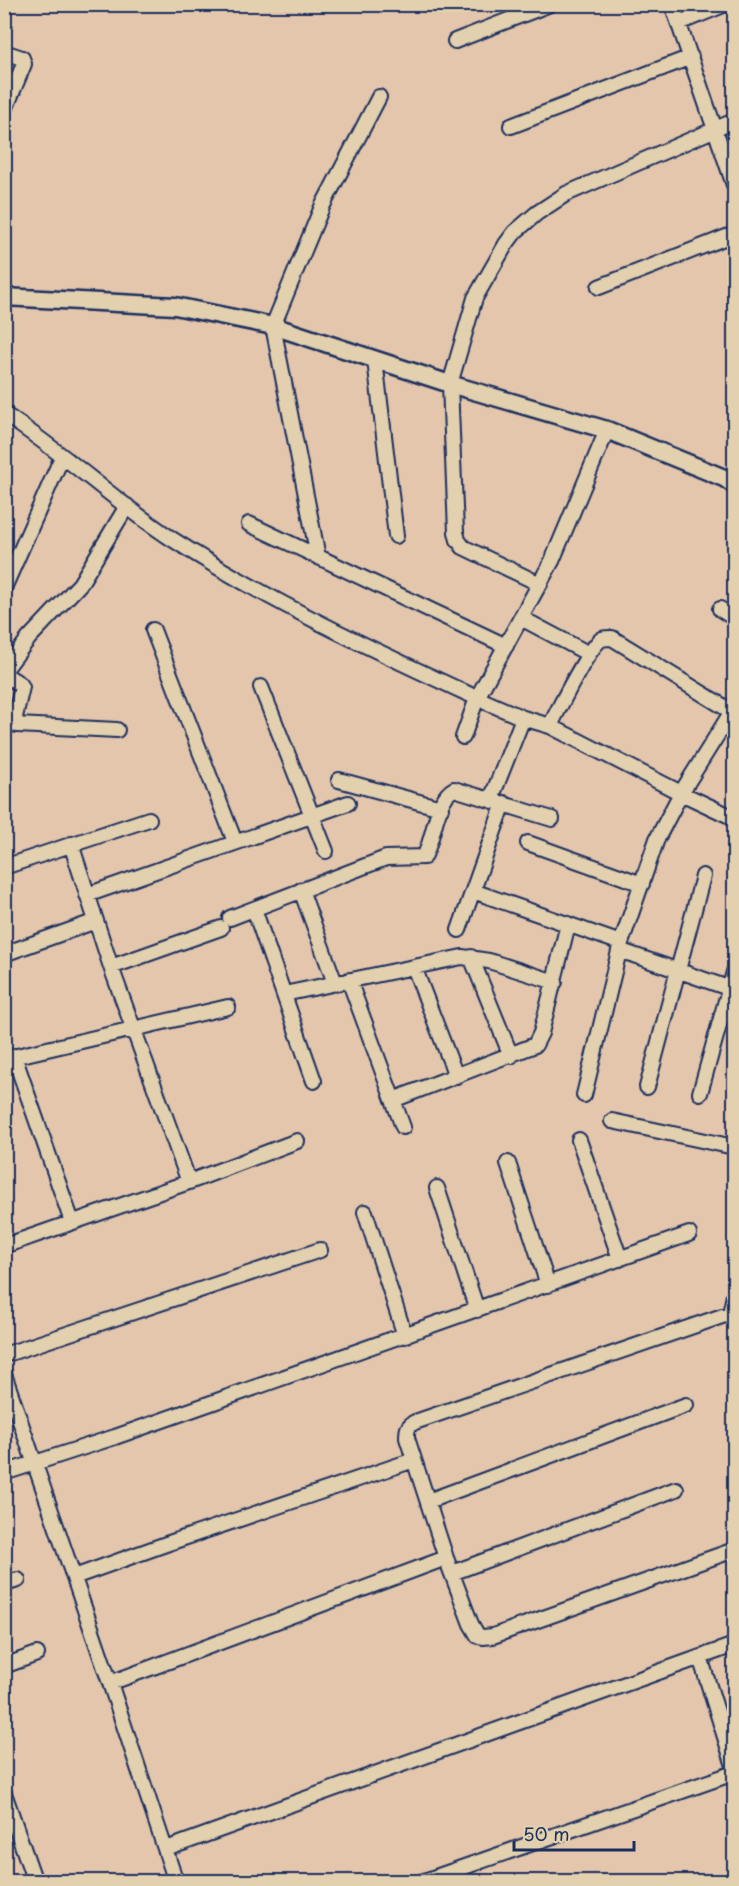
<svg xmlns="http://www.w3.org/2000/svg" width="739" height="1886" viewBox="0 0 739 1886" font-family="'Playpen Sans',sans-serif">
  <rect width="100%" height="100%" fill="#e4c6ac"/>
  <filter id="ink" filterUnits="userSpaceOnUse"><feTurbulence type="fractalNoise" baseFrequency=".0167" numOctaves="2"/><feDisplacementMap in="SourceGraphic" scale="12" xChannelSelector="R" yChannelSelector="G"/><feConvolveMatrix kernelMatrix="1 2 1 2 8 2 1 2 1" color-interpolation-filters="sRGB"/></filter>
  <g filter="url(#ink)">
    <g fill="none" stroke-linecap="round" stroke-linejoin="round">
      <defs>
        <path id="minor" d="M672,4L734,185
          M679,23L726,4
          M455,41L550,4
          M4,52L22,58L24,64L4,112
          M511,126L691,57
          M599,287L734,234
          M375,360L396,536
          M4,414C63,452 114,501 172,539C268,601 373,650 477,698L552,561L607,430
          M249,524L506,646
          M318,557L273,326L322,207L379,97
          M540,584L463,547L458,540L456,532L450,384L475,298L506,244L515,232L537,213L566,194L734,121
          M4,588L62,457
          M720,609L734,618
          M521,618L589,654
          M153,630L235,842
          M4,671L29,638L80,584L127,506
          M4,674L20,684L22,687L15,717L17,725L117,730
          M261,687L326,851
          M550,726C558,710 590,645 602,639C605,638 609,638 612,638L734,713
          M463,737L477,698L523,718L550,726L681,793L734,818
          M339,780L441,808
          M491,799L523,718
          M528,843L642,884
          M71,844L111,967L189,1182
          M4,867L149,819
          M301,890L335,983
          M473,891L621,943
          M87,895L348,803
          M254,909L314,1081
          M230,918L386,858L424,857C434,839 436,798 454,789L552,819
          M459,930L504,803
          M619,950L734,990
          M4,954L96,921
          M471,957L511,1056
          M111,967L221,928
          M414,967L456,1076
          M349,980L403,1127
          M284,994L462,957L489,961L555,982
          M14,1056L72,1222
          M4,1059L228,1007
          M647,1087L703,876
          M700,1093L734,972
          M584,1095L621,943L657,839L681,793L734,708
          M393,1100L535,1045L541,1033L568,924
          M612,1121L734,1147
          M579,1140L620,1259
          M508,1163L548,1285
          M437,1188L477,1310
          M365,1212L405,1336
          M4,1246L189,1182L297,1141
          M734,1312L415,1422C407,1426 407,1430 407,1438L446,1558L471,1624L478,1636L483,1637L493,1636L734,1550
          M730,1314L734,1295
          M4,1355L320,1250
          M4,1374L110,1683L176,1882
          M4,1473L115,1437L689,1234
          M428,1501L686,1405
          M452,1573L676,1489
          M74,1577L166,1544L414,1460
          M4,1584L18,1580
          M700,1657L734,1766
          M4,1666L37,1654
          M110,1683L446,1558
          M4,1793L35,1882
          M166,1849L734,1645
          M421,1882L734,1773"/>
        <path id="tertiary" d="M4,297L175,306L273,326L450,384L607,430L724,478L734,485"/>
      </defs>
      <!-- minor casing -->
      <use href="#minor" stroke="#1b2f5e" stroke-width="18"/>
      <!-- tertiary casing -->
      <use href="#tertiary" stroke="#1b2f5e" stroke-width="21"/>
      <!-- minor -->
      <use href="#minor" stroke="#e2d0ae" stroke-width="14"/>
      <!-- tertiary -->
      <use href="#tertiary" stroke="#e2d0ae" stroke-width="16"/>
    </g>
  </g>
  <!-- margin -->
  <rect width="739" height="1886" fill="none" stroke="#e2d0ae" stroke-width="24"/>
  <rect x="12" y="12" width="715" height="1862" fill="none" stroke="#1b2f5e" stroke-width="2" filter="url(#ink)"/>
  <!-- scale -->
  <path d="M514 1841v9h120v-9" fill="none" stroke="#1b2f5e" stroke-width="3"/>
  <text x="523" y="1841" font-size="18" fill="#1b2f5e" stroke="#e2d0ae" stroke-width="4.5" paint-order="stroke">50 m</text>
</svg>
